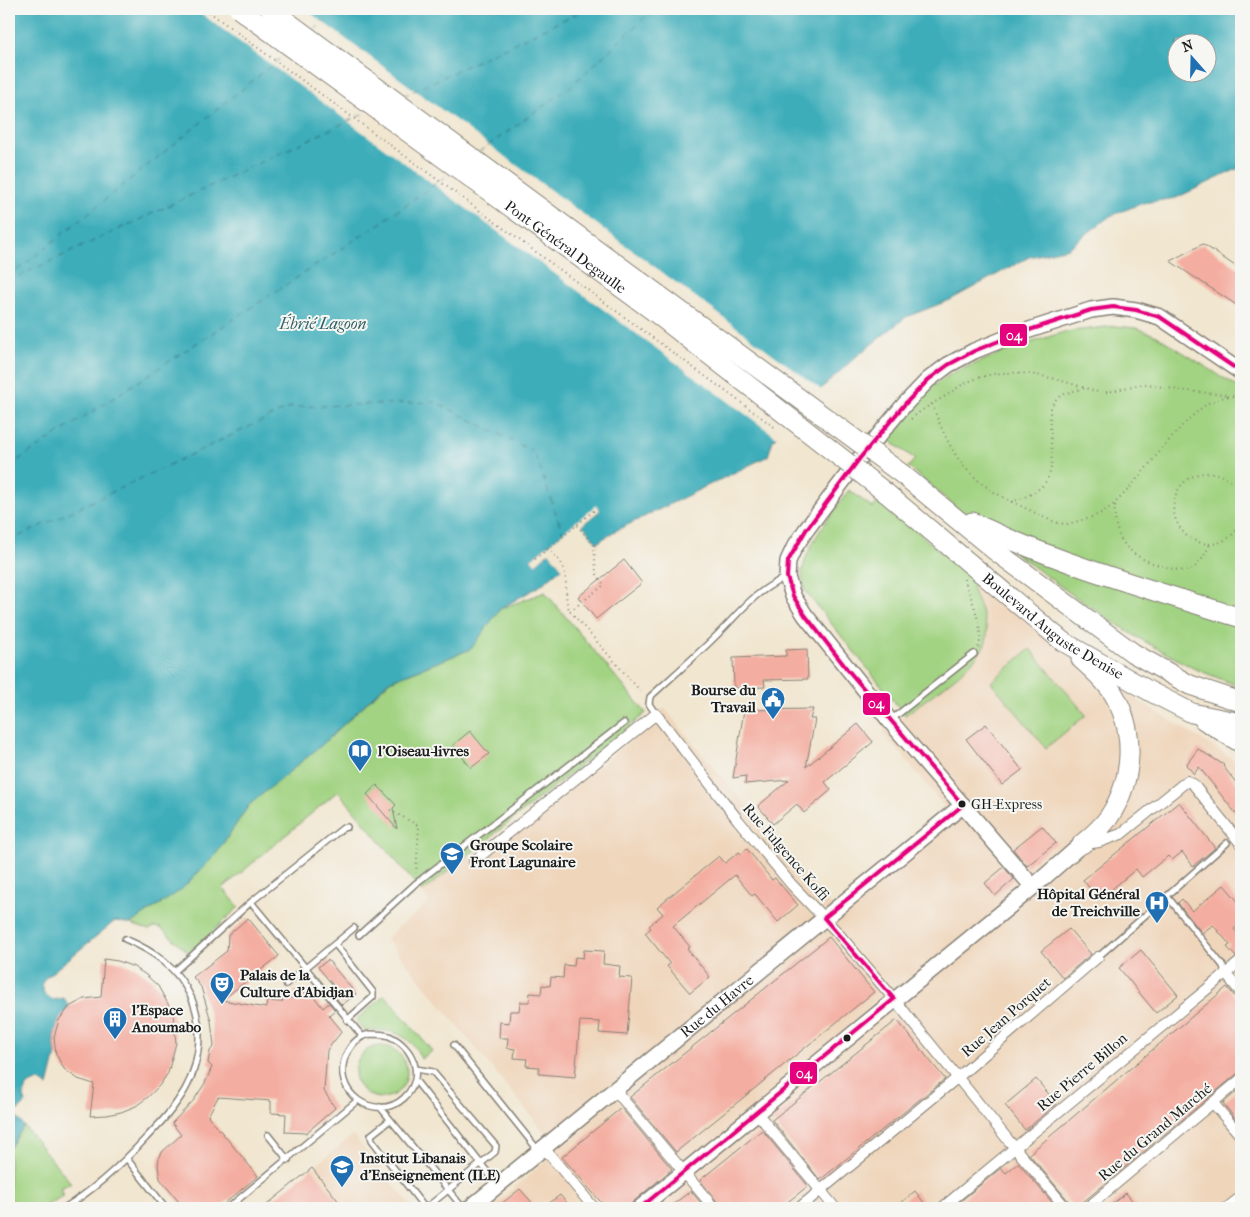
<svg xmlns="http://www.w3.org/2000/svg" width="1250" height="1217" viewBox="0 0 1250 1217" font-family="'IM FELL French Canon',serif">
  <rect width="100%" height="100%" fill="#f6f6f2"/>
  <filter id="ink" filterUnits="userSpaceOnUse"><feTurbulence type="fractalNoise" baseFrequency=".02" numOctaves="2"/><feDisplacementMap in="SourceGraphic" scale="10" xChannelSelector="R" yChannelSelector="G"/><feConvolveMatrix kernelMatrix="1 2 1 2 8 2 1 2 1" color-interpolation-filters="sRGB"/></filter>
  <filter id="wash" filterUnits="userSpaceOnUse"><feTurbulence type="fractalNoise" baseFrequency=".0096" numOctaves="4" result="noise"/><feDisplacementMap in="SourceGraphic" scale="20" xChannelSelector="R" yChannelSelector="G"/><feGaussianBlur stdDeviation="1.12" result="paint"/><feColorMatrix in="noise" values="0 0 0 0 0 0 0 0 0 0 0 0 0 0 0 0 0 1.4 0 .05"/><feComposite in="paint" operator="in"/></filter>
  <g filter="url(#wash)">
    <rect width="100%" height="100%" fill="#f1e6d0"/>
    <!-- built -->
    <path fill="#efd6bb" d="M976,583L1082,666L1241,764V1208H490L559,1150L386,938L430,901L422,892L468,854L476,864L650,725L664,708L822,896L840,914L956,819L938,799L883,732L965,669L981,653L985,645L986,628L972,588Z
      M353,1135L413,1208H263Z"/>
    <!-- green -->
    <path fill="#a2d382" stroke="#5f784f" d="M1115,326L1137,328L1157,336L1241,389V687L1193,668L1135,636L1074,596L1015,553L1005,533L963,513L908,467L915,459L886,438L908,410L933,386L952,373L1017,347L1064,332Z
      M849,490L873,508L880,499L976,583L972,588C977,602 987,620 987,636C987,660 924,700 905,715L805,591C803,583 801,576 803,568C809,541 833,512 849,490Z
      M545,592L646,713L422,892L338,791L223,888L239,907L189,953L161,928L155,927L149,930L130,924L181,890L216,854L249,805L323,744L390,681L471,649L500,609Z
      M1030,649L1086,715L1046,748L991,682Z
      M385,995L432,1051L421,1059C411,1033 389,1028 364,1031L356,1020Z
      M355 1072a26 26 0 1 1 52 0a26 26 0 1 1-52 0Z
      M24,1126L71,1183L60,1188L63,1196L40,1208H9V1149Z"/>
    <!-- water -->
    <path fill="#3eadba" stroke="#2d646b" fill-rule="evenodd" d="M9,9H1241V167L1176,198L1143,203L1110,216L1068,248L1029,257L950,300L906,317L858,355L825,385L773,440L768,456L613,532L597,543L582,525L600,511L596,506L531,559L535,564L549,552L562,568L541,585L500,609L471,649L389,681L323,744L249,805L216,854L181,890L130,924L115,921L45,978L42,983L44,994L53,1000L64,998L69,1007L59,1020L54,1037L56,1054L48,1086L39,1081C26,1082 21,1092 26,1103L14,1114L24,1126L9,1149ZM1178,42H1208V72H1178Z"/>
    <!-- pier -->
    <path fill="#f1e6d0" d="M195,9H305L823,391L778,438Z
      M596,505L600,510L582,525L597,543L595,545L580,525L597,510L596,509L535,559L549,550L564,567L562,568L549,552L535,564L531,559Z"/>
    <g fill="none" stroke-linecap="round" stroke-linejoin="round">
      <!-- ferry -->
      <path stroke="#2b5d63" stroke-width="1" stroke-dasharray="6 5" stroke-linecap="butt" d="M314,30L341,9
        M403,96L586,9
        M479,152L570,87L654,9
        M9,277L286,54
        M9,281L365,113
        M9,466L376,226L449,174
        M9,541L291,407L436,402L534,452L563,533"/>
    </g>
    <g id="blocks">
      <!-- building -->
      <path fill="#f4aea1" d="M1203,244L1241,270V308L1170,261Z
        M624,560L642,583L596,619L578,597Z
        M807,649L808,679L764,680L765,687L734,688L733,658L786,656V650Z
        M813,709L810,719H815L806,767L858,724L873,742L825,782L831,790L804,813L797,804L773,824L758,806L789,780L745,784L746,776L733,778L744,710Z
        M986,724L1022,770L1002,785L966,739Z
        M470,731L489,754L471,768L453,745Z
        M1198,749L1224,765L1223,766L1241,789V820L1199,767L1194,774L1186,765Z
        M377,785L396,805L393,808L397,829L367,794Z
        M1179,802L1215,848L1193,866L1182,852L1172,860L1168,856L1142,877L1136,869L1099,900L1083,880Z
        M1042,826L1056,843L1027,866L1013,849Z
        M747,849L772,880L775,878L798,905L778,922L755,894L752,896L735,875L673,926L690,947L687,949L710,977L690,993L667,966L670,964L645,933L651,928L649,926L663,914L657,907L674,893L719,856L725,863L739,852L741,854Z
        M1004,867L1014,879L995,896L985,883Z
        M1224,885L1241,905V923L1234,929L1241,937V954L1236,957L1227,947L1230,945L1213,925L1202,933L1178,903L1182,899L1192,911Z
        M248,918L279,956L222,1000L266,1008L267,1001L282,1002L283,997L294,998V991L311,993L323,1008L329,1003L335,1010L329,1015L342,1031L327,1050L324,1091L335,1108L306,1133L285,1132L286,1114L271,1113V1101L218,1097L208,1116L258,1176L219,1208H184L160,1179L158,1166L159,1158L163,1151L181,1135L172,1123L194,1100L205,1083L212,1067L208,1063L210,1051L214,1046L211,1021L201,987L193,977L227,951L228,935Z
        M1069,929L1091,954L1063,978L1041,951Z
        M829,937L874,992L676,1152L630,1097Z
        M584,950L604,951L603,964L620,966L619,977L632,978L627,1035L599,1033L600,1022L580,1021L575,1077L539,1074V1067L526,1066L527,1059L514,1058L515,1049L507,1048L508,1038H499L500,1022L509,1023L510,1011H519L520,1002H529L530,993L541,994L542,985L550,986L551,977L563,978L564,965L574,966L575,957L583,958Z
        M1141,950L1178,995L1156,1013L1119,968Z
        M104,959L118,961L134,967L146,975L158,986L173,1013L176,1043L168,1073L159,1086L148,1097L136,1106L121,1112L107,1115L90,1116L94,1084L78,1079L64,1069L56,1054L54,1037L59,1020L69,1007L84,999L101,997Z
        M328,960L356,994L342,1005L336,998L340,994L318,967Z
        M1227,987L1236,998L1241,1000V1072L1237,1074L1076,1208H1073L1071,1204L1029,1154Z
        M897,1020L945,1079L820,1180L772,1120Z
        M1036,1079L1057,1104L1025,1130L1005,1105Z
        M1241,1088V1126L1223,1103Z
        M621,1108L672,1169L626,1208H606L562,1157Z
        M762,1130L808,1186L780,1208H721L719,1204L700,1180Z
        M1018,1163L1057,1208H952L1001,1168L1006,1173Z
        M312,1168L340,1203L333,1208H263Z
        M520,1189L537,1208H496Z
        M691,1191L705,1208H668Z
        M915,1191L928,1208H895Z
        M1126,1193L1138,1208H1107Z
        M560,1195L571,1208H543Z"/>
    </g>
  </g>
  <g filter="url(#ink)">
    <use href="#blocks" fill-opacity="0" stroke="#868176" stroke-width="1"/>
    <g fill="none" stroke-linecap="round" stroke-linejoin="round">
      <defs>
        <path id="lane" d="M656,714L649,704L650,697C673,676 696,656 718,634C742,610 752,594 784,578
          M892,719L974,654
          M1167,896L1223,966L1225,973
          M251,902L362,1036
          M359,935L415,884L624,723
          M335,944L373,992V997L347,1020
          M1098,957L1227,843
          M175,971L251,902L343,828L347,827
          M286,984L354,928
          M370,1034C376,1034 383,1034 389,1036C414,1047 426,1077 404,1098C376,1124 328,1092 347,1053C352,1043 360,1036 370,1034Z
          M454,1045L538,1150
          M415,1080L496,1183
          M380,1107L463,1208
          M390,1120L371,1135L372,1140L424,1207L426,1208L495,1152L496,1146L433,1072L416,1069
          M268,1135L288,1160
          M127,1159L166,1208
          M64,1208C94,1190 121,1165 145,1139C156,1127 168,1116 177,1102C199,1073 206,1031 191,997C177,967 154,951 125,939
          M228,1208L358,1100"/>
        <path id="street" d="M1086,844L1099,842L1121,834L1187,781L1193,784L1241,844
          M474,861L656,714L738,820L791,884L837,932L894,999L1009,1141L1066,1208
          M1226,974L1241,993
          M615,1090L714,1208
          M1213,1103L1241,1136
          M757,1113L835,1208
          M544,1148L594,1208
          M799,1208L957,1078L1098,957
          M942,1208L1241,961
          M1087,1208L1241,1079
          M1227,1208L1241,1197"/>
        <g id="secondary">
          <path d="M1033,887L890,721L805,615L793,596L787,577L788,561L794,548L806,530L860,458L904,405L928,380L948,365L974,351L1014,335L1091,310L1113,307L1136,310L1160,317L1241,372"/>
          <path id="s1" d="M470,1208L963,805"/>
          <path d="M640,1208L1033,887L1082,844"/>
        </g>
        <g id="highway">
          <path d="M902,474L993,549L1133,653L1190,685L1241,702"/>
          <path id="s2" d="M886,493L1062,641L1151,692L1192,713L1241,723"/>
          <path d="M972,522C1056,563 1152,590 1241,618"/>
          <path d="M1081,659C1092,669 1105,680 1113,693C1136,731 1134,779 1109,817C1102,827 1092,836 1082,844"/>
          <path d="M1204,720L1241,743"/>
        </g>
      </defs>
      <!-- lane casing -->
      <use href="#lane" stroke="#868176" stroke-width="8"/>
      <!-- street casing -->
      <use href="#street" stroke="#868176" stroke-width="12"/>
      <!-- secondary casing -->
      <use href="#secondary" stroke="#868176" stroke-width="18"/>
      <!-- highway casing -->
      <use href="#highway" stroke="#868176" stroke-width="21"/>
      <!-- path -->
      <path stroke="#868176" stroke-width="2" stroke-dasharray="1 4" stroke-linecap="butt" d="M1232,396L1241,398
        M932,404C952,458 968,482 1021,506C1035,512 1052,524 1067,524C1072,523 1078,521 1082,520C1108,514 1120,499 1136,480C1157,456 1177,427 1203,407C1211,400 1221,398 1231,396
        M911,419C922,409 934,403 947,395C953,391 959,386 966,383C1009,361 1056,379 1098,392H1108L1137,385L1147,384L1179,390L1227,395
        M1241,492C1206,445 1150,494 1184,533C1190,540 1201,544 1211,544C1224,543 1236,534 1241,523
        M1011,502C1060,487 1052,467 1050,424C1050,417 1049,409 1054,402C1060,393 1075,391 1085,388
        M1115,505C1112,542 1132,559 1166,567C1174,569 1185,573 1192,569C1201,564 1206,552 1210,544
        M548,548C553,554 561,561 563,567C569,581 563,599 570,611L642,693
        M535,559L596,509
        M964,579C970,594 986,633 978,648
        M570,611L604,585L596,573L594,545L577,525
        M390,810L419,826L416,873"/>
      <!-- lane -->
      <use href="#lane" stroke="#fff" stroke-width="5"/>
      <!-- street -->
      <use href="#street" stroke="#fff" stroke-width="10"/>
      <!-- secondary -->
      <use href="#secondary" stroke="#fff" stroke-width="15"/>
      <!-- highway -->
      <use href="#highway" stroke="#fff" stroke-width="19"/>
      <defs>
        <g id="highway-bridge">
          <path id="s3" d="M239,9L652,310L886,493"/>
          <path d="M270,9L902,474"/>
        </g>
      </defs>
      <!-- highway-bridge casing -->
      <use href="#highway-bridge" stroke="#868176" stroke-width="21" stroke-linecap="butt"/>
      <!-- path-bridge -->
      <path stroke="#868176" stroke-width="2" stroke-dasharray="1 4" stroke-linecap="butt" d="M205,9L777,429"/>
      <!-- highway-bridge -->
      <use href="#highway-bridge" stroke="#fff" stroke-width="19"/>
      <defs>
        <path id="bus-1" d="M640,1208L894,999L824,918L963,805L847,669L805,615L793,596L787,577L788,561L806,530L860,458L904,405L928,380L948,365L974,351L1014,335L1091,310L1113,307L1136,310L1160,317L1241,372"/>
      </defs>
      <!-- bus-1 casing -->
      <use href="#bus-1" stroke="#f6f6f2" stroke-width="8"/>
      <!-- bus-1 -->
      <use href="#bus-1" stroke="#e5007d" stroke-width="4"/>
    </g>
  </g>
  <!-- icons -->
  <defs>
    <symbol id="civic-pin" viewBox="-11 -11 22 30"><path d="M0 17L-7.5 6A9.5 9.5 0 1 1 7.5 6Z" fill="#1f6fb2" stroke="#f6f6f2"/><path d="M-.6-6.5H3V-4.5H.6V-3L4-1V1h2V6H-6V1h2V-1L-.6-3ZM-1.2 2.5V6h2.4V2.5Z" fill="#fff"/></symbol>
    <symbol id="library-pin" viewBox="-11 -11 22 30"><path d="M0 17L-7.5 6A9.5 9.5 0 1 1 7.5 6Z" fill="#1f6fb2" stroke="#f6f6f2"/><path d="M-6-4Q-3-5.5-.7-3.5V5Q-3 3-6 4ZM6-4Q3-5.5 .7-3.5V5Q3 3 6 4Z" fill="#fff"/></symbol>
    <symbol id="school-pin" viewBox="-11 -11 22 30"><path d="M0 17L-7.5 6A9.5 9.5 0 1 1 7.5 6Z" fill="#1f6fb2" stroke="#f6f6f2"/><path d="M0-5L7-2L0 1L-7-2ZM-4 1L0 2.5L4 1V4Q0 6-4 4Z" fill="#fff"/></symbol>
    <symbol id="hospital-pin" viewBox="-11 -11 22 30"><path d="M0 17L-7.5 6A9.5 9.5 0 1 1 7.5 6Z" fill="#1f6fb2" stroke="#f6f6f2"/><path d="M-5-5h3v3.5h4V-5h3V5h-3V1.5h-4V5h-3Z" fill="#fff"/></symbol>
    <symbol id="theatre-pin" viewBox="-11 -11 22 30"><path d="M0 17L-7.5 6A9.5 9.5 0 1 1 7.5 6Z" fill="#1f6fb2" stroke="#f6f6f2"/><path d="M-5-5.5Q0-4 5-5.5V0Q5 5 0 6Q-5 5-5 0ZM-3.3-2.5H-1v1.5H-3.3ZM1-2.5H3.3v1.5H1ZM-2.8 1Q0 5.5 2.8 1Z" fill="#fff"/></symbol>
    <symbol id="building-pin" viewBox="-11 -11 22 30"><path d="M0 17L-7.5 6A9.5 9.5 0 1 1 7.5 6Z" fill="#1f6fb2" stroke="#f6f6f2"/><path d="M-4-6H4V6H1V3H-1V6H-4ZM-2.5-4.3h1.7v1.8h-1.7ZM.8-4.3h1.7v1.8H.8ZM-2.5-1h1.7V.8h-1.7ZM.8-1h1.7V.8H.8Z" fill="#fff"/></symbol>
  </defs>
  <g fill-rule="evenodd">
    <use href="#civic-pin" x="759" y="685" width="28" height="38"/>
    <use href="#library-pin" x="346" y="737" width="28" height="38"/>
    <use href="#school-pin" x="438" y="840" width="28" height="38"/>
    <use href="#hospital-pin" x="1143" y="889" width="28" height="38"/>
    <use href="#theatre-pin" x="208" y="970" width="28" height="38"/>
    <use href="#building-pin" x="101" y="1005" width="28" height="38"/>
    <use href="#school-pin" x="328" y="1153" width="28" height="38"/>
  </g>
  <!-- markers -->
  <g fill="#1c1c1c" stroke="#f6f6f2" stroke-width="2">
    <circle cx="962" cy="804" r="4.5"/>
    <circle cx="847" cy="1038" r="4.5"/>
  </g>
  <g text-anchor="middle" stroke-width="4" stroke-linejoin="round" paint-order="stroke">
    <!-- bus labels -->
    <g font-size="14" fill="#1c1c1c" stroke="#f6f6f2" text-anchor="start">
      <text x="971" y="809">GH-Express</text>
    </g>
    <!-- street labels -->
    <g font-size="15" fill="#1c1c1c" stroke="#f6f6f2">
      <text dy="5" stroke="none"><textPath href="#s3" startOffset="404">Pont Général Degaulle</textPath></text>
      <text dy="5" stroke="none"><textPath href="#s2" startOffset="214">Boulevard Auguste Denise</textPath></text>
      <text transform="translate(786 852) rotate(49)" y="5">Rue Fulgence Koffi</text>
      <text dy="5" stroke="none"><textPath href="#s1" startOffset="319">Rue du Havre</textPath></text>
      <text transform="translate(1006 1017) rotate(-41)" y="5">Rue Jean Porquet</text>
      <text transform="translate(1082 1072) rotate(-40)" y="5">Rue Pierre Billon</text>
      <text transform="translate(1155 1132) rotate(-40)" y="5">Rue du Grand Marché</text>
    </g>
    <!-- poi labels -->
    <g font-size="15" font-weight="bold" fill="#1c1c1c" stroke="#f6f6f2" text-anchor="start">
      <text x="756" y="695" text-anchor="end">Bourse du<tspan x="756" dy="17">Travail</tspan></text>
      <text x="378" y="756">l'Oiseau-livres</text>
      <text x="470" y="850">Groupe Scolaire<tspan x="470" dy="17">Front Lagunaire</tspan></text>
      <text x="1140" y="899" text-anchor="end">Hôpital Général<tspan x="1140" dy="17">de Treichville</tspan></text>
      <text x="240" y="980">Palais de la<tspan x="240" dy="17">Culture d'Abidjan</tspan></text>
      <text x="132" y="1015">l'Espace<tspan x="132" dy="17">Anoumabo</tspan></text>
      <text x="360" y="1163">Institut Libanais<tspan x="360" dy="17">d'Enseignement (ILE)</tspan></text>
    </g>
    <!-- water labels -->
    <g font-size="16" font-style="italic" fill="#2b5d63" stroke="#f6f6f2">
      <text x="323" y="329">Ébrié Lagoon</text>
    </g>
  </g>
  <g stroke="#f6f6f2" stroke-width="2">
    <rect x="999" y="323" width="29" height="24" rx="5" fill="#e5007d"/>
    <rect x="862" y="692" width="29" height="24" rx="5" fill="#e5007d"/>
    <rect x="789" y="1061" width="29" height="24" rx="5" fill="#e5007d"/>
  </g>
  <g font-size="14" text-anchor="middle" font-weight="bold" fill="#fff">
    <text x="1014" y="340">04</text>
    <text x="876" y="708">04</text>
    <text x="804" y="1078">04</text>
  </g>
  <!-- margin -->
  <rect width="1250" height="1217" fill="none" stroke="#f6f6f2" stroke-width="30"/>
  <!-- north arrow -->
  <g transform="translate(1192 58) rotate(340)"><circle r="24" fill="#f6f6f2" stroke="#9f9f9c"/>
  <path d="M0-4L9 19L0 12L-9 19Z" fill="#1f6fb2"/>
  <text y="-8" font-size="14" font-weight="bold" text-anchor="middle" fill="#1c1c1c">N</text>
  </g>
</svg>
